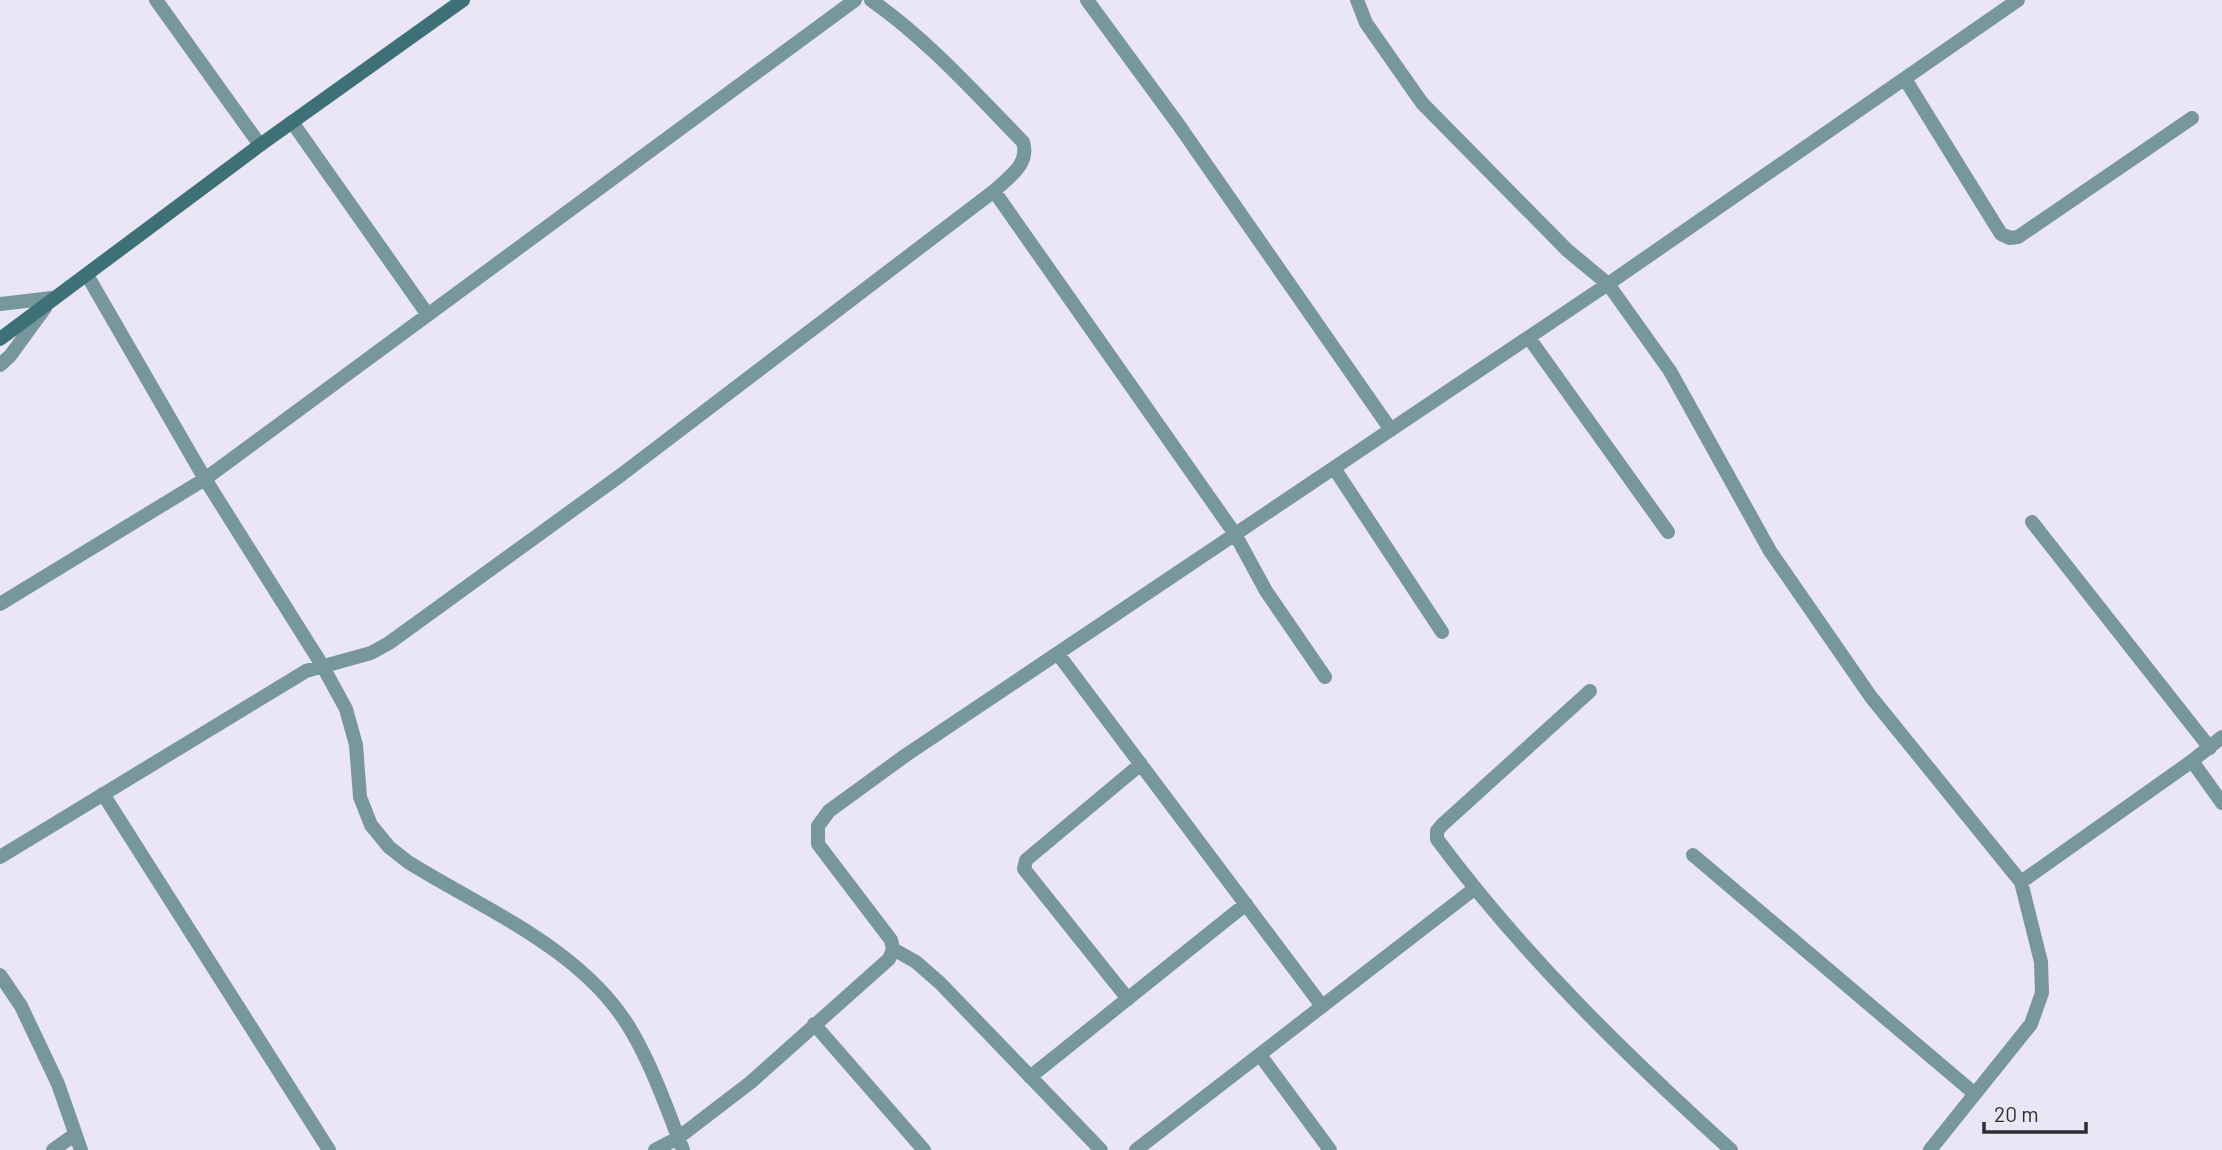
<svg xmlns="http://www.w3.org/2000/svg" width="2222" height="1150" viewBox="0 0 2222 1150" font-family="Barlow,sans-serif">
  <rect width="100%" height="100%" fill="#eae6f5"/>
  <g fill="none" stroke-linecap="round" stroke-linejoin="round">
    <!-- street -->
    <path stroke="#77979c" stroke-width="14" d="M156,0L260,145
      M1087,0L1178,124L1391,430
      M1357,0L1366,23L1422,103L1567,250L1608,284L1670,371L1770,551L1871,697L2021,882L2041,962L2042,993L2031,1024L1930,1150
      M1905,79L2001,234L2010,238L2018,237L2192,118
      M292,122L428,315
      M994,191L1235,534L1266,591L1325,677
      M87,275L205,479L322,665L346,709L356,745L360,797L371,825L389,847L408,862C485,910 585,950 632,1032C653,1068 668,1111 683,1150
      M0,304L52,298
      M1529,338L1668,532
      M0,365L10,356L45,308
      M1334,468L1442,632
      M2032,522L2210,748
      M0,604L205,479L855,0
      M1058,654L1322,1006
      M1590,691L1442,825L1437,831V839C1522,954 1625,1054 1731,1150
      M2192,761L2222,803
      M103,794L329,1150
      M1693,855L1975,1094
      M0,857L306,671L371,653L389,643L621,475L994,191C1009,177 1030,164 1023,142C975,93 928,40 871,0
      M2021,882L2192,761L2222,737
      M893,949L916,962L940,983L1101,1150
      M0,975L21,1006L58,1084L81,1150
      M1128,999L1024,869L1026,860L1141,764
      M814,1024L924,1150
      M1260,1055L1330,1150
      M1030,1077L1246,904
      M53,1150L74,1135
      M655,1150L678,1138L751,1082L889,959L893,949L891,940L818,844V826L829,811L906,755L1608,284L2018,0
      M1136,1150L1474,889"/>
    <!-- secondary -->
    <path stroke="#3d7077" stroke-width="14" d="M0,339L260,145L463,0"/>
  </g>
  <!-- scale -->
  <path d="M1984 1122v10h102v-10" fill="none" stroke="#2f2d32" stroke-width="3.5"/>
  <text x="1994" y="1122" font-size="21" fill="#2f2d32" stroke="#eae6f5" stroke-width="5" paint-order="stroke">20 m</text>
</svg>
